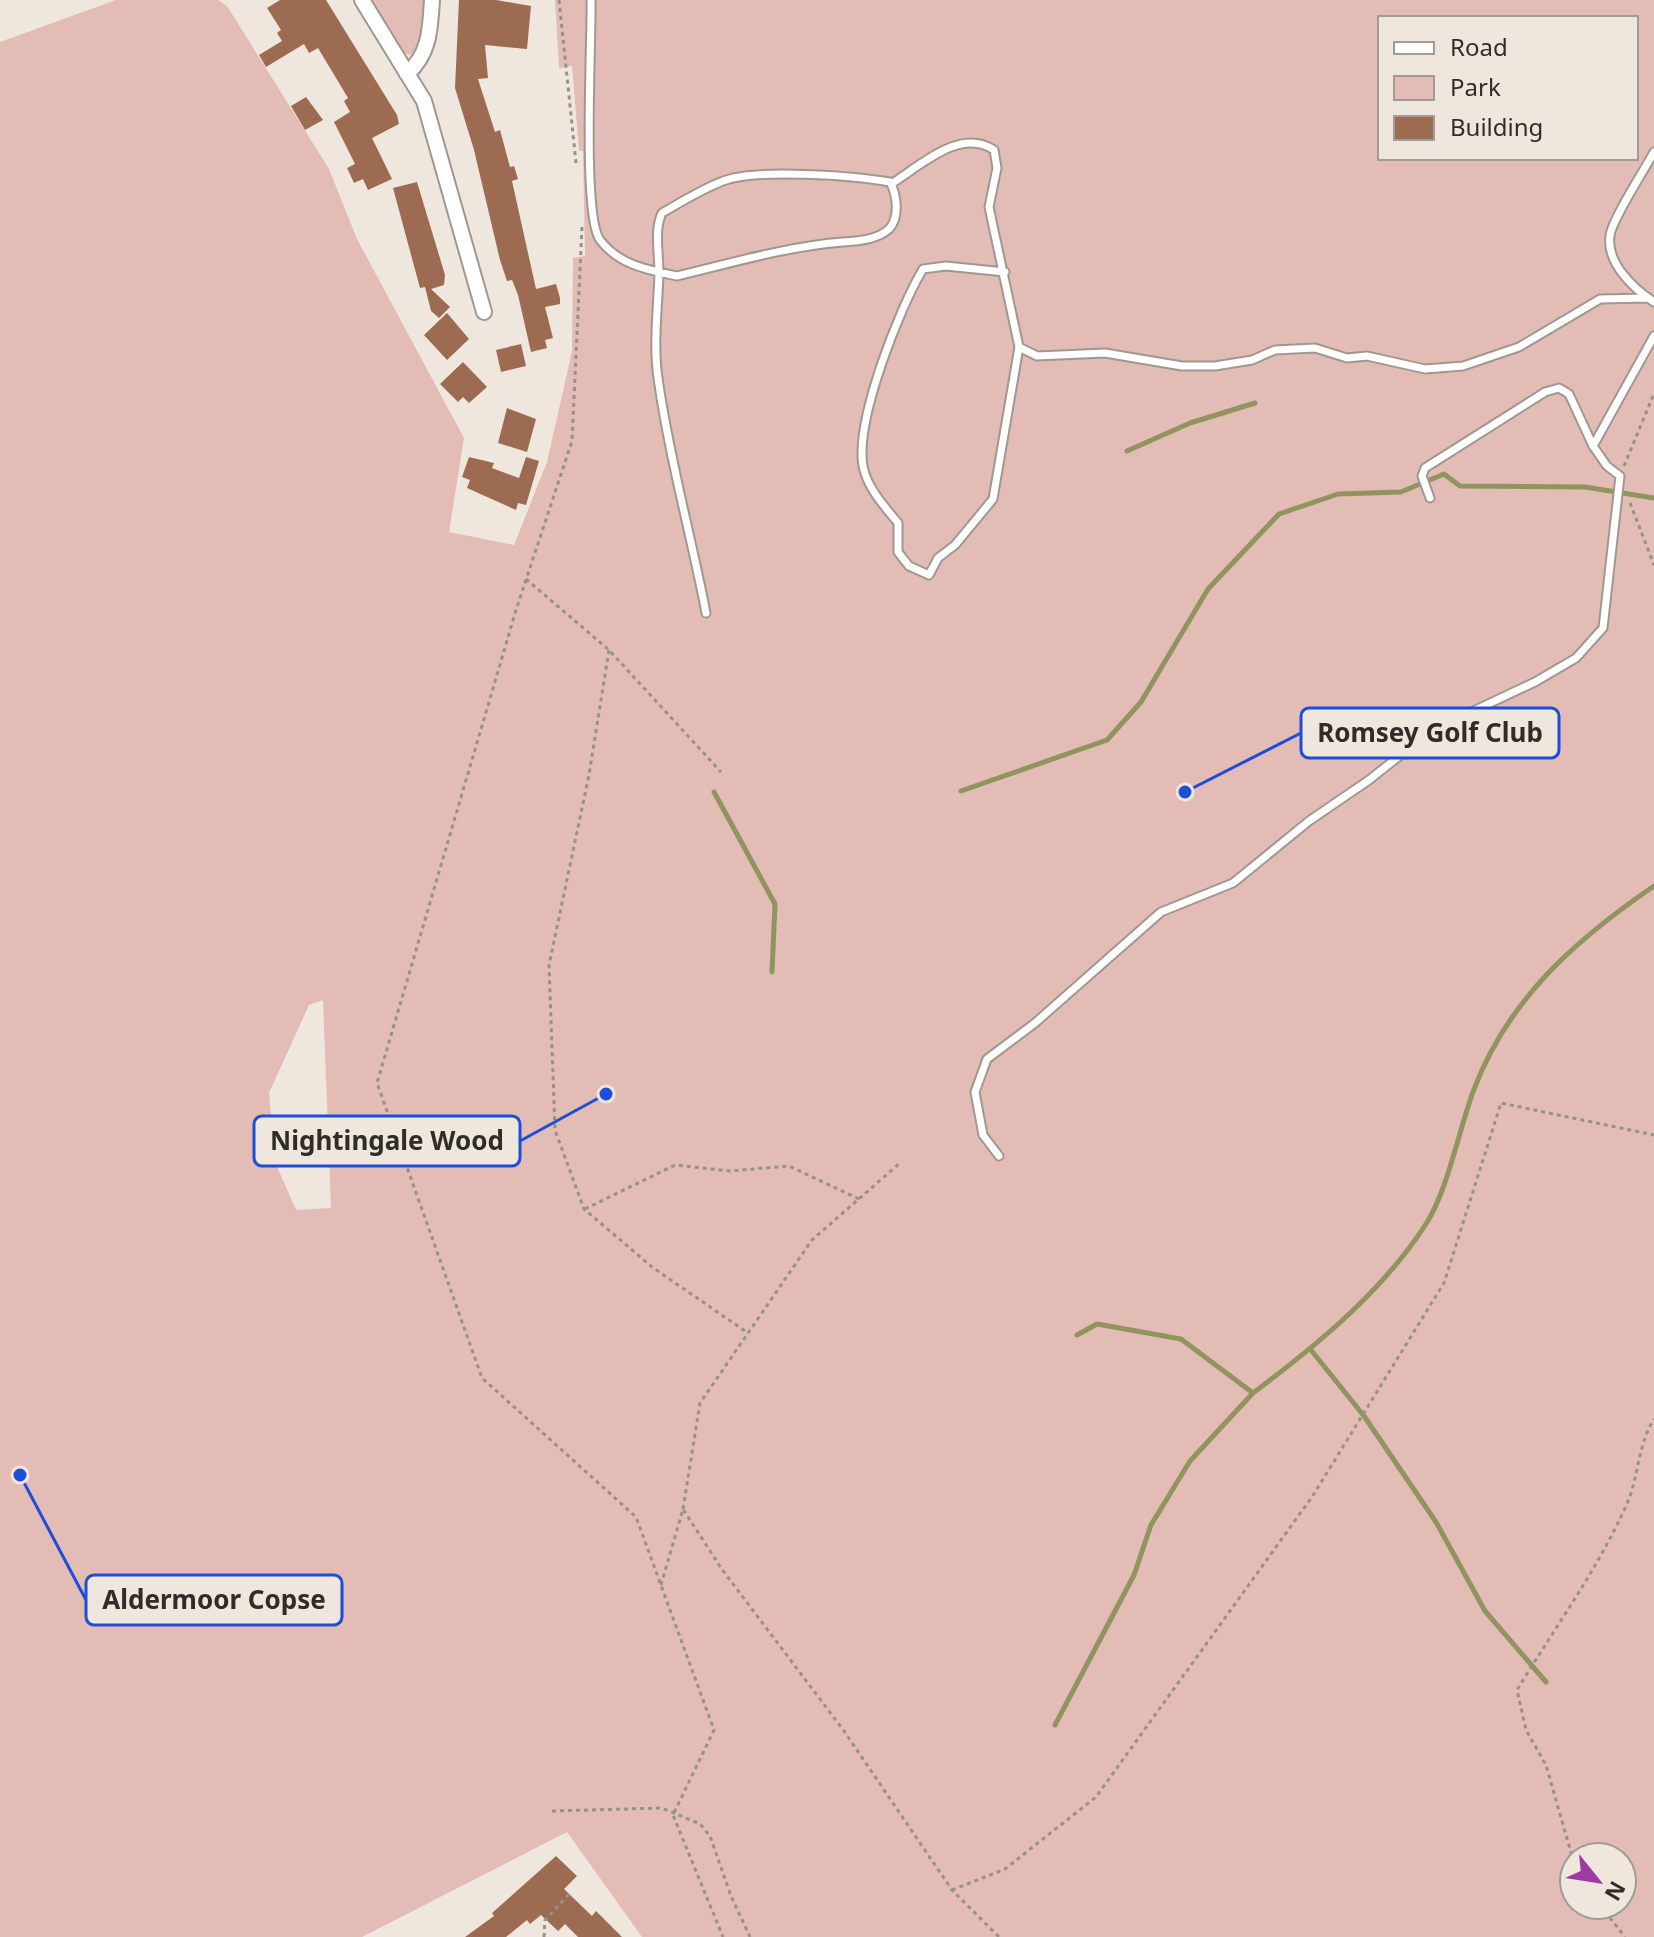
<svg xmlns="http://www.w3.org/2000/svg" width="1654" height="1937" viewBox="0 0 1654 1937" font-family="'Noto Sans',sans-serif">
  <rect width="100%" height="100%" fill="#efe7de"/>
  <!-- green -->
  <path fill="#e3bcb6" fill-rule="evenodd" d="M116,0H218L227,6L329,169L357,239L464,438L449,532L514,545L547,462L572,351L573,258L585,256L583,151H579L572,66L559,68L555,0H1654V1937H642L567,1832L362,1937H0V42ZM1380,18H1636V158H1380ZM323,1000L331,1208L296,1210L275,1162L269,1093L309,1005ZM1574,1857H1622V1905H1574Z
    M371,0H425L423,38L418,52L412,55L400,52Z"/>
  <g fill="none" stroke-linecap="round" stroke-linejoin="round">
    <!-- stream -->
    <path stroke="#91945e" stroke-width="5" d="M1127,451L1190,423L1255,403
      M961,791L1107,740L1141,702L1208,589L1279,514L1338,494L1401,492L1444,474L1460,486L1585,487L1654,498
      M714,792L775,904L772,972
      M1311,1350L1364,1416L1436,1522L1485,1611L1546,1682
      M1253,1393C1317,1345 1382,1292 1426,1224C1447,1192 1459,1130 1473,1092C1507,1000 1575,940 1654,886
      M1055,1725L1134,1575L1151,1525L1190,1461L1253,1393L1181,1339L1097,1324L1077,1335"/>
  </g>
  <!-- building -->
  <path fill="#9d6b51" d="M280,0H326L397,115L399,124L372,138L392,179L368,190L363,179L354,183L347,168L355,164L334,122L350,112L344,101L348,98L318,48L309,53L304,44L266,67L259,55L282,41L277,33L281,30L267,8Z
    M459,0H496L531,6L527,49L485,45L488,78L478,79L495,132L500,130L510,167L514,166L518,179L512,181L536,289L556,284L560,298V304L545,307L553,338L545,340L547,348L531,352L518,295L512,280L507,281L500,260L474,150L455,88Z
    M306,97L323,120L305,130L291,106Z
    M417,182L445,275L444,285L431,289L450,307L439,318L431,311L425,287L420,288L393,188Z
    M447,313L469,339L447,360L424,335Z
    M521,344L526,366L501,372L496,350Z
    M463,362L487,387L469,403L463,397L458,402L440,384Z
    M507,408L536,419L527,452L498,443Z
    M469,457L494,463L492,468L519,478L526,457L539,461L526,505L518,503L516,510L467,488L470,480L462,477Z
    M556,1856L577,1876L564,1889L592,1916L596,1911L622,1937H578L565,1924L558,1931L541,1915L530,1924L527,1920L506,1937H465L494,1916L492,1913Z"/>
  <g fill="none" stroke-linecap="round" stroke-linejoin="round">
    <defs>
      <path id="lane" d="M591,0C592,41 582,216 600,240C619,265 648,270 677,276C732,263 784,247 842,242C857,241 877,240 889,229C900,217 897,195 890,182C855,176 755,168 723,181C702,189 681,202 662,213C654,229 659,254 659,273C658,306 653,345 658,378C669,457 691,535 706,613
        M1654,152C1645,169 1611,221 1610,236C1606,263 1634,289 1654,302
        M891,184C920,166 960,127 994,150L997,168L989,207L1019,347L1037,356L1105,353L1182,366H1215L1252,360L1275,350L1315,348L1347,358L1367,356L1425,369L1463,366L1519,347L1600,299L1648,298
        M1005,272L946,266L923,269C899,309 855,421 863,466C867,488 885,507 898,523V552L909,566L929,575L938,558L955,545L993,499L1019,347
        M1430,498L1422,476L1425,468L1545,392L1559,388L1569,394L1593,446
        M999,1156L983,1135L975,1092L987,1059L1035,1023L1161,912L1233,883L1309,821L1369,780L1431,731L1535,682L1576,658L1603,628L1620,476L1607,466L1593,446L1654,336"/>
      <path id="street" d="M362,0L424,101L484,312
        M407,74C430,53 430,30 432,0"/>
    </defs>
    <!-- lane casing -->
    <use href="#lane" stroke="#a09890" stroke-width="11"/>
    <!-- street casing -->
    <use href="#street" stroke="#a09890" stroke-width="18"/>
    <!-- path -->
    <path stroke="#96918a" stroke-width="3" stroke-dasharray="4 4" stroke-linecap="butt" d="M559,0L576,163
      M582,227L572,441L516,610L377,1083L482,1378L636,1517L714,1730L673,1815L723,1937
      M1624,466L1653,396
      M1630,503L1654,565
      M526,579L609,650L721,772
      M609,650L589,775L549,965L555,1130L584,1209L652,1267L748,1333
      M585,1209L675,1165L730,1171L789,1166L859,1199
      M683,1509L700,1403L812,1240L901,1162
      M661,1585L683,1509L721,1568L844,1731L952,1890L999,1937
      M552,1811L662,1808L700,1824L710,1836L731,1896L750,1937
      M1574,1863L1546,1765L1526,1730L1517,1690C1554,1629 1596,1572 1626,1506C1639,1478 1637,1446 1654,1419
      M952,1890L1005,1869L1096,1797L1312,1497L1444,1283L1501,1103L1654,1135
      M1600,1905L1625,1937
      M544,1937L545,1920L571,1892"/>
    <!-- lane -->
    <use href="#lane" stroke="#fff" stroke-width="7"/>
    <!-- street -->
    <use href="#street" stroke="#fff" stroke-width="14"/>
  </g>
  <!-- callouts -->
  <path fill="none" stroke="#1d4ed8" stroke-width="3" d="M1185 792L1301 733M606 1094L520 1141M20 1475L86 1600"/>
  <g fill="#1d4ed8" stroke="#efe7de" stroke-width="3">
    <circle cx="1185" cy="792" r="8"/>
    <circle cx="606" cy="1094" r="8"/>
    <circle cx="20" cy="1475" r="8"/>
  </g>
  <g fill="#efe7de" stroke="#1d4ed8" stroke-width="3">
    <rect x="1301" y="708" width="258" height="50" rx="8"/>
    <rect x="254" y="1116" width="266" height="50" rx="8"/>
    <rect x="86" y="1575" width="256" height="50" rx="8"/>
  </g>
  <g font-size="26" text-anchor="middle" font-weight="bold" fill="#2f2c29">
    <text x="1430" y="742">Romsey Golf Club</text>
    <text x="387" y="1150">Nightingale Wood</text>
    <text x="214" y="1609">Aldermoor Copse</text>
  </g>
  <!-- legend -->
  <rect x="1378" y="16" width="260" height="144" fill="#efe7de" stroke="#a29c96" stroke-width="2"/>
  <rect x="1394" y="42" width="40" height="12" fill="#ffffff" stroke="#a29c96" stroke-width="2"/>
  <text x="1450" y="56" font-size="24" fill="#2f2c29">Road</text>
  <rect x="1394" y="76" width="40" height="24" fill="#e3bcb6" stroke="#a29c96" stroke-width="2"/>
  <text x="1450" y="96" font-size="24" fill="#2f2c29">Park</text>
  <rect x="1394" y="116" width="40" height="24" fill="#9d6b51" stroke="#a29c96" stroke-width="2"/>
  <text x="1450" y="136" font-size="24" fill="#2f2c29">Building</text>
  <!-- north arrow -->
  <g transform="translate(1598 1881) rotate(120)"><circle r="38" fill="#efe7de" stroke="#a29c96" stroke-width="2"/>
  <path d="M0-6L14 30L0 20L-14 30Z" fill="#9d3ba2"/>
  <text y="-12" font-size="22" font-weight="bold" text-anchor="middle" fill="#2f2c29">N</text>
  </g>
</svg>
